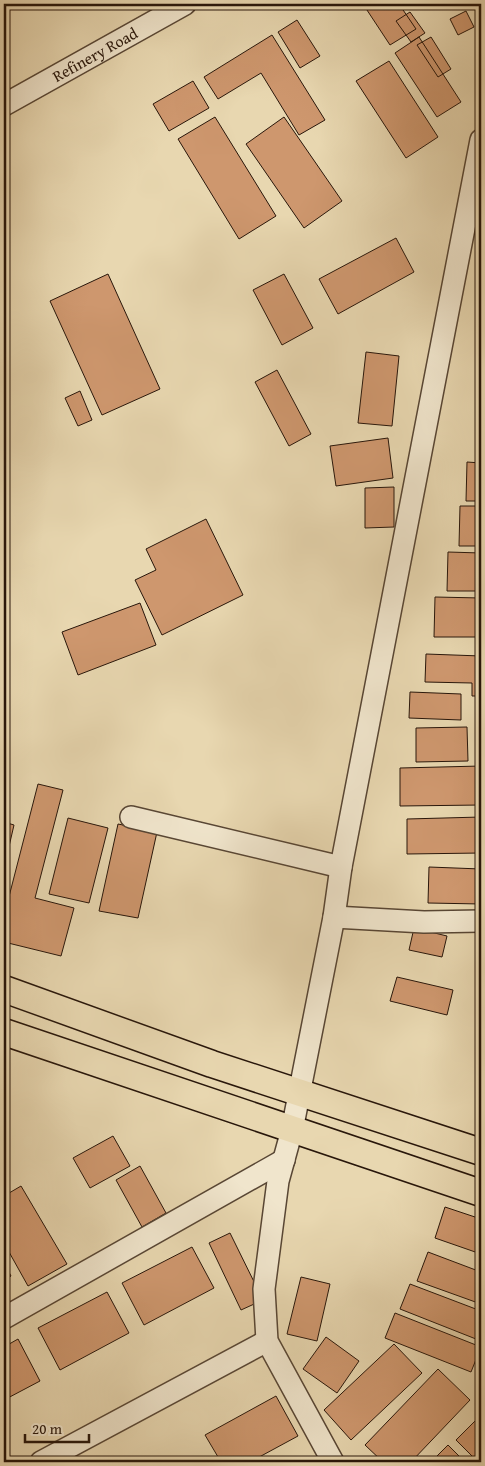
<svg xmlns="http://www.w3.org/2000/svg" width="485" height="1466" viewBox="0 0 485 1466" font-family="'Gentium Book Plus',serif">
  <rect width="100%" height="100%" fill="#e8d7b0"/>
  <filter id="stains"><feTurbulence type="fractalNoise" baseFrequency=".004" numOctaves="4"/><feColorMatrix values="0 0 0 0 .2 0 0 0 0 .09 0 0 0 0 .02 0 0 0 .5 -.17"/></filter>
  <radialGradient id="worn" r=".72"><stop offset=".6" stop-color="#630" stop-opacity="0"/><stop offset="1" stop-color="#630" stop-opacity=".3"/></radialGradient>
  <!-- building -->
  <path fill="#ce976e" stroke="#28160a" d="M363,4H399L416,29L390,45Z
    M466,11L474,27L458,35L450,19Z
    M410,12L425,33L411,42L396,21Z
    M297,20L320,56L300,68L278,32Z
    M272,35L325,120L299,135L261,73L218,99L204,77Z
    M419,37L461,102L437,117L395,53Z
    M431,37L451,69L438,77L417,45Z
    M389,61L438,137L406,158L356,81Z
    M193,81L209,108L169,131L153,104Z
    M215,117L276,216L239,239L178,139Z
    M284,117L342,201L304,228L246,144Z
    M396,238L414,272L338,314L319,279Z
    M108,274L160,389L102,415L50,301Z
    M284,274L313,328L282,345L253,290Z
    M366,352L399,356L392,426L358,423Z
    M277,370L311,434L289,446L255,382Z
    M80,391L92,420L78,426L65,398Z
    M388,438L393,478L336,486L330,446Z
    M467,462L481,463V501H466Z
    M394,487V527L365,528V488Z
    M460,506H481V546H459Z
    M206,519L243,595L162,635L135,580L156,570L146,549Z
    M448,552L481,553V591H447Z
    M435,597L481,598V637H434Z
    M140,603L156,645L78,675L62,632Z
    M426,654L481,656V696H472V683L425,682Z
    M410,692L461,694V720L409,718Z
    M467,727L468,761L416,762V728Z
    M481,766V805L400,806V768Z
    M38,784L63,790L35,898L74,908L61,956L4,942V916Z
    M481,817V853L407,854V819Z
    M68,818L108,828L89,903L49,894Z
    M4,822L14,825L4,868Z
    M118,824L157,832L138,918L99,911Z
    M429,867L481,869V904L428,903Z
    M414,928L447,936L442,957L409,950Z
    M397,977L453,990L447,1015L390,1001Z
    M113,1136L130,1166L90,1188L73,1158Z
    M140,1166L166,1213L142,1227L116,1180Z
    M21,1186L67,1264L28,1286L4,1243V1196Z
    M445,1207L481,1219V1254L435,1238Z
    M230,1233L263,1300L241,1310L209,1243Z
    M192,1247L214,1288L144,1325L122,1283Z
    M428,1252L481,1272V1304L417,1281Z
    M4,1263L11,1276L4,1281Z
    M301,1277L330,1284L317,1341L287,1334Z
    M410,1284L481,1311V1341L400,1309Z
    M107,1292L129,1333L60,1370L38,1328Z
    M395,1313L481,1347L471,1372L385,1338Z
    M326,1337L359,1361L337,1393L303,1369Z
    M18,1339L40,1381L4,1400V1347Z
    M394,1344L422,1373L351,1440L324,1410Z
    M438,1369L470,1400L411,1462H383L365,1445Z
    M276,1396L298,1436L250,1462H221L205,1435Z
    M481,1415V1462H478L456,1440Z
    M448,1445L465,1462H431Z"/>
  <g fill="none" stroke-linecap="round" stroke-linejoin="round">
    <defs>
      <g id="minor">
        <path id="s1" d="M4,105L185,4"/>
        <path d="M131,817L341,867"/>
        <path d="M334,917L424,922L481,921"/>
        <path d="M4,1318L284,1160"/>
        <path d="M41,1462L267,1341"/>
        <path d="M333,1462L267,1341L264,1289L278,1181L292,1130L334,917L341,867L481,140"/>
      </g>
      <path id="major" d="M4,989L212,1064L481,1152
        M4,1032L481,1193"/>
    </defs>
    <!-- minor casing -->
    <use href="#minor" stroke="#584634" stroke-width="24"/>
    <!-- major casing -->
    <use href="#major" stroke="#28160a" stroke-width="29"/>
    <!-- minor -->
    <use href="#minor" stroke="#f0e5cc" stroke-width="21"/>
    <!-- major -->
    <use href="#major" stroke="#e8d7b0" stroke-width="26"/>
  </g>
  <g text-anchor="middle" stroke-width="4.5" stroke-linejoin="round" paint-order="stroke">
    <!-- street labels -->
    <g font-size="16" fill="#28160a" stroke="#f0e5cc">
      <text dy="6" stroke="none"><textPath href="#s1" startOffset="104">Refinery Road</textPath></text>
    </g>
  </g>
  <!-- margin -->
  <rect width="485" height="1466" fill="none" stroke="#e8d7b0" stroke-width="20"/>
  <rect x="5" y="5" width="475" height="1456" fill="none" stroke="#28160a" stroke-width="2.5"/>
  <rect x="10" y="10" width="465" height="1446" fill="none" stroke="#28160a"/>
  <!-- scale -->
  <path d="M25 1434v8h64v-8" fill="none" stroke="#28160a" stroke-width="2.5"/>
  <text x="32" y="1434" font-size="15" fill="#28160a" stroke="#f0e5cc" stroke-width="4" paint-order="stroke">20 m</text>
  <rect width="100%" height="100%" filter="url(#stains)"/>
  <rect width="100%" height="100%" fill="url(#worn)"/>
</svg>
